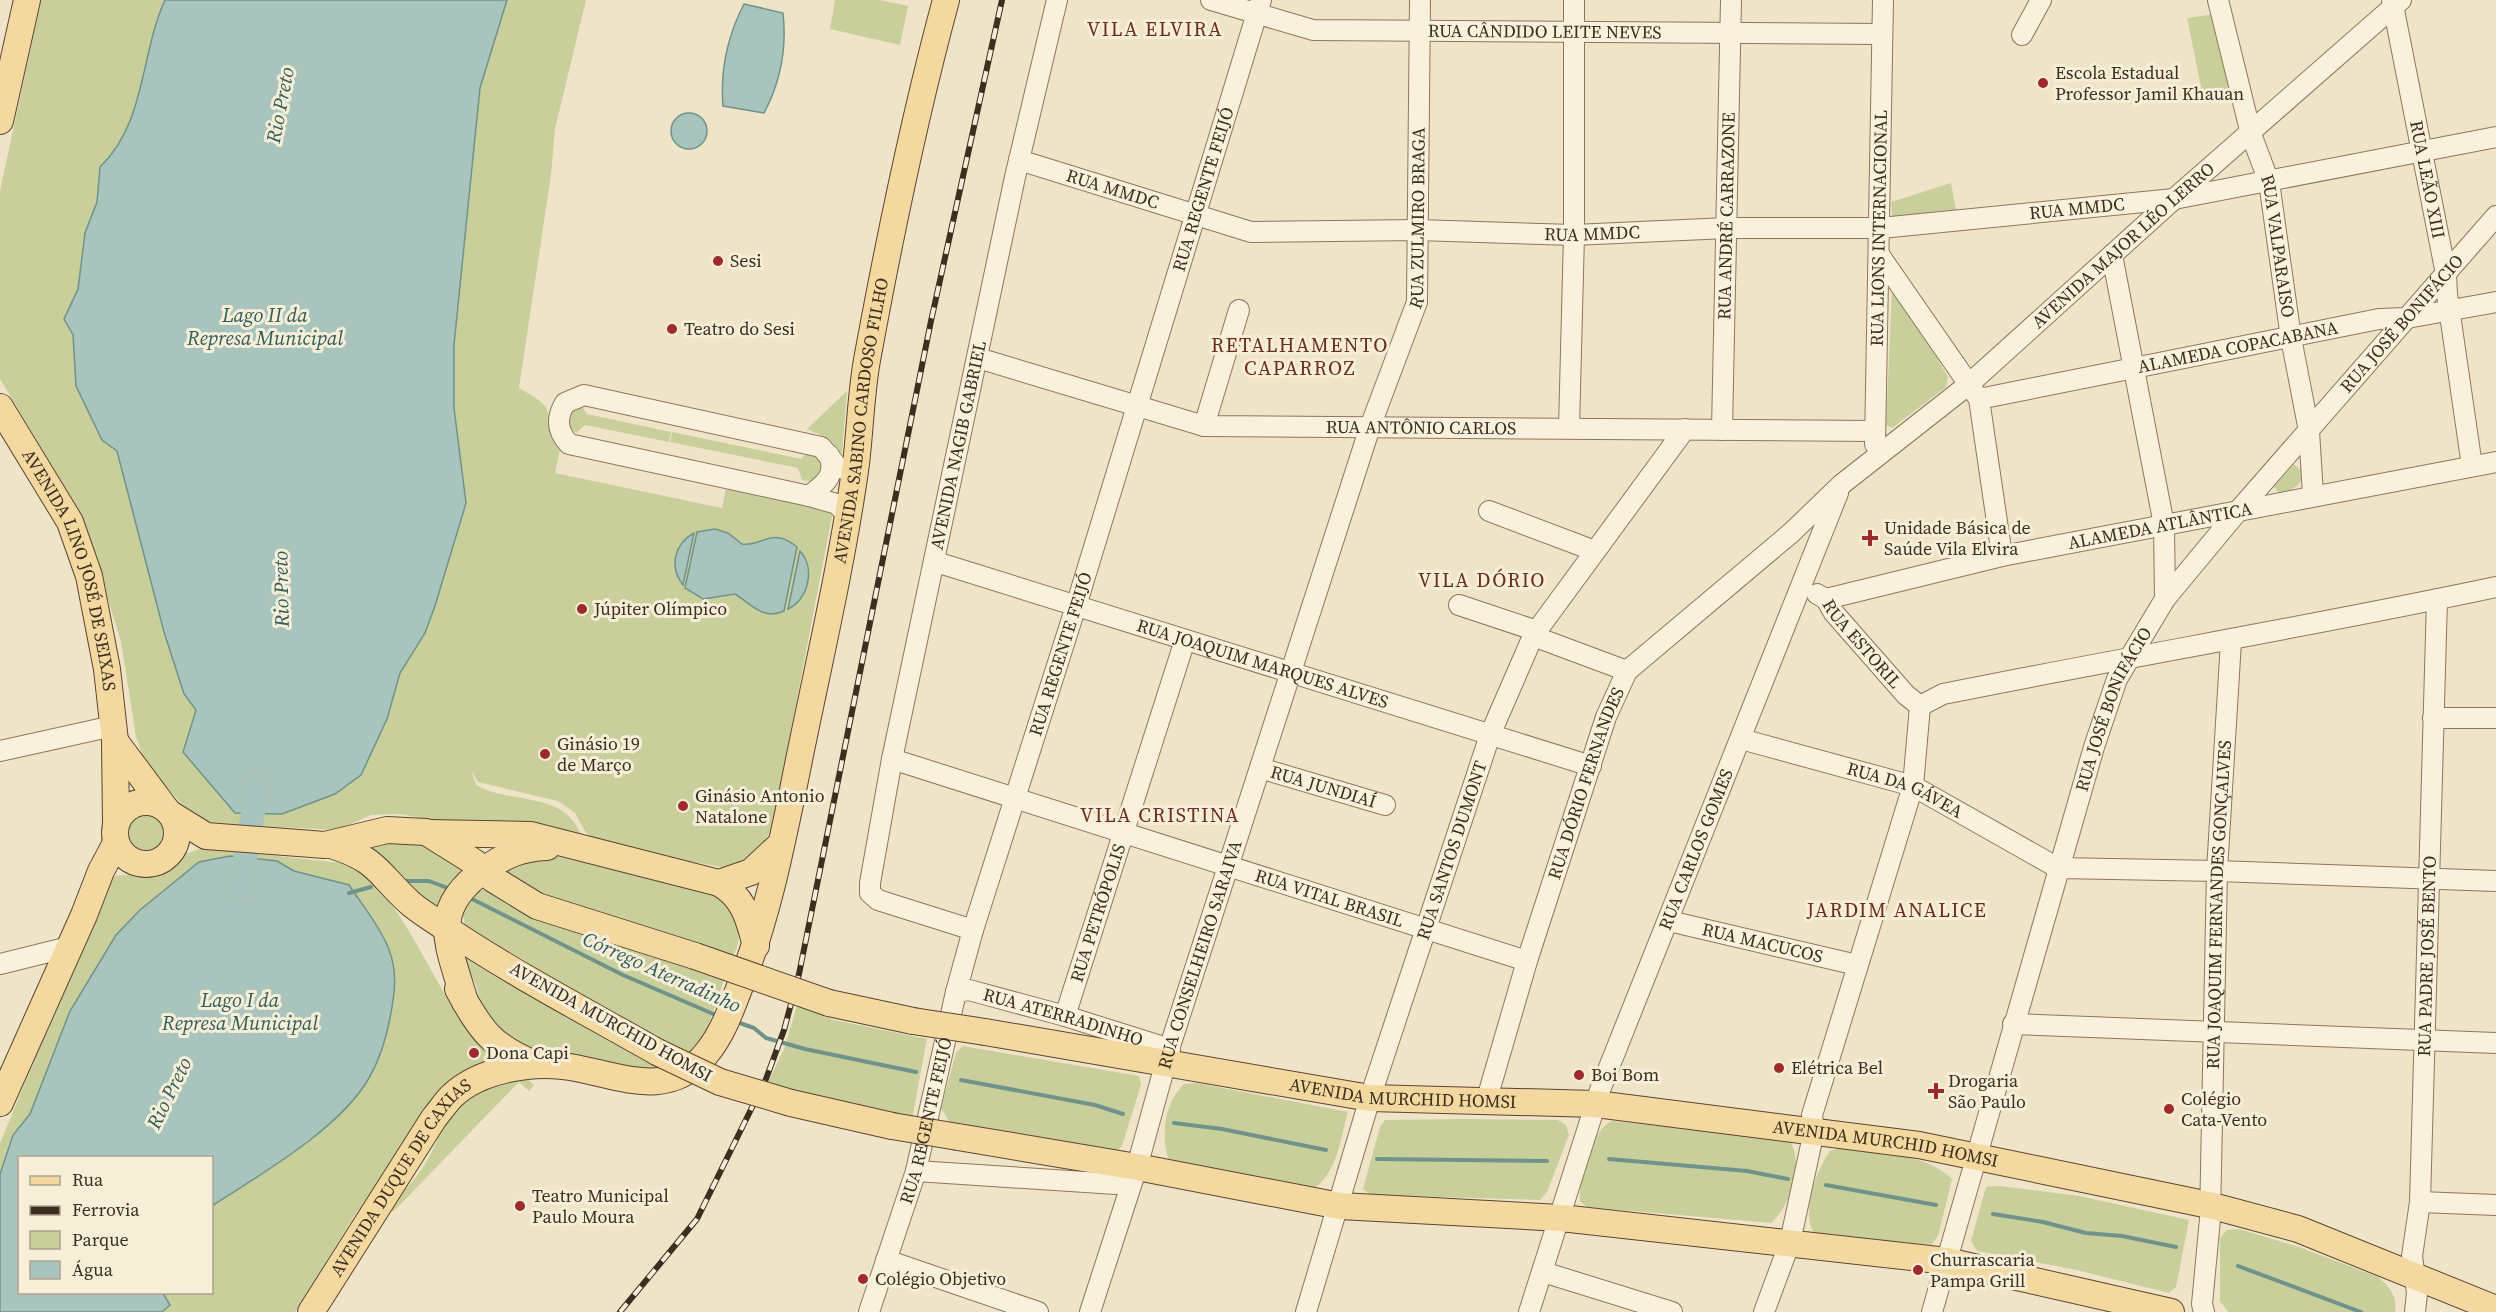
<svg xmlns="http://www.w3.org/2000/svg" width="2496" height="1312" viewBox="0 0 2496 1312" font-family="'Source Serif 4',serif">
  <rect width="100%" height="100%" fill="#f0e4c8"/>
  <!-- green -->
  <path fill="#c9cf9b" d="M41,0H165C140,55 146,123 100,167L97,202L85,233L78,289L64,319L73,335L76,386L102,440L117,451L164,632L184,694L196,710L387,719L400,673L425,633L435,606L466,503L454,408V345L480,88L507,0H586L555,129L551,175L519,388C527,393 538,398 544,405C553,416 546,431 560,450L555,473L722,508L726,488L833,511L772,828C761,850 747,860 725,868L602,844L586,833L575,813L558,801L478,782L471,770L476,785C510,805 567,790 582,838L546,824L442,822L400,814L371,815L337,830L209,824L194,817L146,765L136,737L121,642L83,517L0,379V191Z
    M835,0H880L908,6L900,45L830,29Z
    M2214,14L2228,85L2226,90L2203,97L2187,18Z
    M1951,183L1957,215L1893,221L1891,202Z
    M1897,288L1948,377L1946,387L1892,428L1886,425L1892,289Z
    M847,391L842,454L827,438L807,429Z
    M581,405L587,414L671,432L669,442L585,425L576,433L569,428L568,414Z
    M672,432L801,459L809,450L819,453L827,466L815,482L802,480L798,468L670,442Z
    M2294,464L2302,472C2304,485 2292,490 2280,494L2274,487Z
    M121 834a25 25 0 1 1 50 0a25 25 0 1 1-50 0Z
    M411,838L471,869L439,910L361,848Z
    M202,848L342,863C395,881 427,973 460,1017C472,1032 487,1046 501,1060L447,1085L353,1218L295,1312H162L163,1293L212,1292V1206L274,1165L354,1100L377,1062L385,1041L395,990L388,947L349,885L294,871L277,861L163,890L116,935L70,1011L30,1114L13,1135L0,1174V1143L110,879L113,876L160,872L185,854Z
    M543,853L718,895C723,899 729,903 732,908C741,921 742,948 730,959L547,897L505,872L504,863Z
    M479,890L489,891L550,924L577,928L706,971L707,974L724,980L708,1027L701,1043L689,1057L536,974L526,961L472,931L465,925L461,909Z
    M465,953L642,1056L656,1067L645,1071L538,1054L515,1046L481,1008L476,985L463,956Z
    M797,1005L834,1020L927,1039L912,1119L766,1087L785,1047Z
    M963,1046L1139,1076L1141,1085L1122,1146L1116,1152L950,1123L941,1108L956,1053Z
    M523,1075L534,1085L529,1091L519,1082L393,1212L388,1206C415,1184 438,1150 444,1117L486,1086Z
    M1196,1083L1348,1112C1340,1140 1338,1170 1314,1189L1169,1162C1161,1135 1163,1105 1184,1084Z
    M1464,1119L1558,1120L1566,1125L1569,1135L1547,1192L1540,1200L1371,1195L1363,1189L1380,1127L1385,1120Z
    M1612,1121L1790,1140C1804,1165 1791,1205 1771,1223L1587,1207L1580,1201C1578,1179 1592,1129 1612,1121Z
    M1840,1148C1876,1154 1925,1152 1952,1179L1938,1236L1931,1245L1814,1234C1801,1212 1816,1171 1830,1151Z
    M2000,1186L2079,1196L2189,1220L2176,1287L2169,1293L2077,1270L1977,1251L1971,1241L1986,1187Z
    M2239,1229L2299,1247L2378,1277C2389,1286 2398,1297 2395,1312H2228L2220,1301V1238L2227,1230Z"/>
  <!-- water -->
  <path fill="#a9c4bc" stroke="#6f938a" stroke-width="1.5" d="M165,0H507L480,88L454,345V408L466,503L435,606L425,633L400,673L387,719L361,775L335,794L282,814L235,813L183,752L196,710L184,694L164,632L117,451L102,440L76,386L73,335L64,319L78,289L85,233L97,202L100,167C146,123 140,55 165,0Z
    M744,4L783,13C787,49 781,81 764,113L723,106C720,69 727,37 744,4Z
    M671 131a18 18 0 1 1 36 0a18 18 0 1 1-36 0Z
    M715,529L728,533L742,544C763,547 771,526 797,547L784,611C763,621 750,603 735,594L703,599L685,588L697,532Z
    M694,533L683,585C669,567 674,544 694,533Z
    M800,551C816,568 808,600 788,609Z
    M230,856L277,861L294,871L349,885C362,905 379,925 388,947C398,971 395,993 390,1018C386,1039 380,1059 369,1078C340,1129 261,1174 212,1206V1158H20V1292L163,1293L170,1305L162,1312H0V1174L13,1135L30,1114L70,1011L116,935L140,910L199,862Z"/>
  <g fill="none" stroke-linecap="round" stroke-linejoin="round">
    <!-- stream -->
    <path stroke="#6f938a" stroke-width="4" d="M403,881H429L453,890
      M349,893L371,887
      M468,897L623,975L718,1016
      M737,1022L754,1028L766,1038L805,1049L916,1072
      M961,1080L1095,1105L1123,1114
      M1174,1123L1222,1129L1326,1150
      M1377,1159L1547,1161
      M1609,1159L1747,1171L1788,1179
      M1826,1185L1936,1205
      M1993,1214L2043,1222L2086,1233L2122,1236L2176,1247
      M2238,1266L2361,1312"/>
    <!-- river -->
    <path stroke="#a9c4bc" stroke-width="24" d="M240,890L258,782"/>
    <defs>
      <g id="minor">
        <path id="s1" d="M1211,0L1313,30L1881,34"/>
        <path id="s2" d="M2218,0L2251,134L2269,182L2291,338L2309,431L2313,495"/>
        <path id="s3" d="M2392,0L2446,274L2447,294L2472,466"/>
        <path d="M2022,35L2041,0"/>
        <path id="s4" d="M1019,160L1251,232L1418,230L1574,235L1727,228H1881L2174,199L2496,137"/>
        <path d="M2112,255L2164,525L2165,599"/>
        <path d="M1880,256L1979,399L2002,556"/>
        <path id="s5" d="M978,358L1204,426L1874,431"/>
        <path id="s6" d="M1979,399L2379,319L2407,318L2496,302"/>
        <path d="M1204,426L1239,310"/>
        <path d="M1569,428L1574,235V0"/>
        <path id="s7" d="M1722,430L1731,0"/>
        <path id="s8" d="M1875,444L1883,0"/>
        <path d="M809,496C825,484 837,475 829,455"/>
        <path d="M1489,511L1595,551"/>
        <path d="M847,515L837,504L809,496L569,444C557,431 556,418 565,403L584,395L821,447L838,467L844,469L856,464"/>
        <path id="s9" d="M936,562L1591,766"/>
        <path id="s10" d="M1817,594L1826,599L1834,613L1906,695L1920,706"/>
        <path id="s11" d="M1826,599L2002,556L2496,462"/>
        <path d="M1459,605L1537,631"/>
        <path d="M1533,636L1627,671"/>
        <path d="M1920,706L1943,694C2127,657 2312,626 2496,587"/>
        <path d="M2433,718H2496"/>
        <path id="s12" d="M1741,739L1913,786L2058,868L2217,871L2496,881"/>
        <path d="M0,751L113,726"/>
        <path id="s13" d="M892,759L1527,961"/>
        <path id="s14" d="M1260,768L1385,805"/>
        <path id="s15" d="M1669,921L1857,965"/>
        <path id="s16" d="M973,930L878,900L870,893V883L892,759L1015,177L1057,0"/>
        <path d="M0,964L69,947"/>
        <path id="s17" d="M956,992L969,990L1065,1016L1170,1049"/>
        <path id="s18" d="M1065,1016L1185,640"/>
        <path d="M2013,1024L2496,1043"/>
        <path id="s19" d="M1486,1102L1527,961L1606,717L1627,671L1791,533L1842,484L1968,385L2174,199L2401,0"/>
        <path d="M916,1171L1116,1184L1137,1167"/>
        <path d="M2420,1202L2496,1205"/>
        <path d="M886,1260L1038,1312"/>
        <path d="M1543,1272L1672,1312"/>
        <path id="s20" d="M869,1312L916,1171L956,992L973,930L1076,606L1261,0"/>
        <path id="s21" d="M1090,1312L1137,1167L1171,1043L1370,427L1417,302L1420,0"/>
        <path id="s22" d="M1306,1312L1370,1098L1490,735L1533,636L1685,429"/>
        <path id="s23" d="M1529,1312L1600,1090L1838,493"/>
        <path d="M1764,1312L1790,1242L1814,1131L1812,1115L1913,786L1920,706"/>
        <path id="s24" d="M1932,1312L2094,747L2117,679L2165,599L2238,511L2496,216"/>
        <path id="s25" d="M2204,1312L2202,1304L2210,1219L2217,871L2231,641"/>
        <path id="s26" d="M2415,1312L2417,1293L2412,1256L2420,1202L2437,599"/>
      </g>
      <g id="major">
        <path d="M0,121L27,0"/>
        <path id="s27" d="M0,407L70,522L89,576L107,669L115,741L116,823"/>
        <path d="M115,741L165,808"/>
        <circle cx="146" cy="833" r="31"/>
        <path d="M172,815L206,836L325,845L387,830L426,832L474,862L493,879L537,906L695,956"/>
        <path d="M429,833L531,835L719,883L751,872L781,844"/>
        <path d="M331,845C379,860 377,873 410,903C420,912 433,919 444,927C512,973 585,1011 657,1052"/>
        <path d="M719,883C744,897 749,919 756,946"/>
        <path d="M458,989C481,1031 492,1047 537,1065"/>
        <path d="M465,1002C449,945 427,911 484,870C505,855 521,848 547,847"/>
        <path d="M829,1003L913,1021"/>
        <path id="s28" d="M985,1032L1370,1098L1596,1104L1919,1145L2209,1205L2298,1229L2496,1309"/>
        <path d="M0,1103L84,915L101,871L116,843"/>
        <path d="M791,1103L892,1126"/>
        <path d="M958,1137L1137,1167L1340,1206L1561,1218L1947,1261L2171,1312"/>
        <path id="s29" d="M311,1312L434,1118C440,1111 445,1103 452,1096C480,1069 533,1061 570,1067C618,1075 668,1101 706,1054C722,1035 731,1010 740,986C766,921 780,853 794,785C815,678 841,572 856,464C860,430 861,394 867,360C889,240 914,118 946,0"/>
      </g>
    </defs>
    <!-- minor casing -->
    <use href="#minor" stroke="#8d765c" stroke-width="22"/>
    <!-- major casing -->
    <use href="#major" stroke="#5b4430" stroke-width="28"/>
    <!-- minor -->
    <use href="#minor" stroke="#faf1dc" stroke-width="20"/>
    <!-- major -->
    <use href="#major" stroke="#f3d9a0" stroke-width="26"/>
    <defs>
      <path id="rail" d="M620,1312L697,1219L766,1079L784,1030L799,974L931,321L1002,0"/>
    </defs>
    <!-- rail casing -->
    <use href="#rail" stroke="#3d2e20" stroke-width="6"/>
    <!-- rail -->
    <use href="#rail" stroke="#f7eed8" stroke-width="4" stroke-dasharray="11" stroke-linecap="butt"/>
    <defs>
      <path id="major-bridge" d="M695,956L829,1003
        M913,1021L985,1032
        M657,1052L720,1082L791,1103
        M892,1126L958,1137"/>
    </defs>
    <!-- major-bridge casing -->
    <use href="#major-bridge" stroke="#5b4430" stroke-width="28" stroke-linecap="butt"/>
    <!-- major-bridge -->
    <use href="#major-bridge" stroke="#f3d9a0" stroke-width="26"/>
  </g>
  <!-- markers -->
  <g fill="#9e2a2b" stroke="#f7eed8" stroke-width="2">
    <circle cx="2043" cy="83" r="6"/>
    <circle cx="718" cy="261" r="6"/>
    <circle cx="672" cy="329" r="6"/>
    <path d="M1867 529h6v6h6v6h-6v6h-6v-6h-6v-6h6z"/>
    <circle cx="582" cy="609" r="6"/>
    <circle cx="545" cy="754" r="6"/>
    <circle cx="683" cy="806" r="6"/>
    <circle cx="474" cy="1053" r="6"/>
    <circle cx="1779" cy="1068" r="6"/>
    <circle cx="1579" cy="1075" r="6"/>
    <path d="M1933 1082h6v6h6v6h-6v6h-6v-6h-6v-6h6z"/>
    <circle cx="2169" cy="1109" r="6"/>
    <circle cx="520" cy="1206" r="6"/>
    <circle cx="1918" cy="1270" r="6"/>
    <circle cx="863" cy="1279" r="6"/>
  </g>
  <g text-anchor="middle" stroke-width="6" stroke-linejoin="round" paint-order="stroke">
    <!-- street labels -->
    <g font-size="18" fill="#3d2e20" stroke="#f7eed8">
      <text dy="6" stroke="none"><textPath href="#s1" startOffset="338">RUA CÂNDIDO LEITE NEVES</textPath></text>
      <text dy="6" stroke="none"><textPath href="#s3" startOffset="183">RUA LEÃO XIII</textPath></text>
      <text dy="6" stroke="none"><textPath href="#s4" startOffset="98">RUA MMDC</textPath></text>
      <text dy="6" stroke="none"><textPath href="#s20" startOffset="1172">RUA REGENTE FEIJÓ</textPath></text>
      <text dy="6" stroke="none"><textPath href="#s4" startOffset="1070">RUA MMDC</textPath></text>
      <text dy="6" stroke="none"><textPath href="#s7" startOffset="214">RUA ANDRÉ CARRAZONE</textPath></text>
      <text dy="6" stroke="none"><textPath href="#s21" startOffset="1146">RUA ZULMIRO BRAGA</textPath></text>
      <text dy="6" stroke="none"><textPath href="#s8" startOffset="216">RUA LIONS INTERNACIONAL</textPath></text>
      <text dy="6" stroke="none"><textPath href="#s4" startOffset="584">RUA MMDC</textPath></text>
      <text dy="6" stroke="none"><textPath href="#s19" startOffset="1108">AVENIDA MAJOR LÉO LERRO</textPath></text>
      <text dy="6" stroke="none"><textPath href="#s2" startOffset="254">RUA VALPARAISO</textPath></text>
      <text dy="6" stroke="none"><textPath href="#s24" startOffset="1116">RUA JOSÉ BONIFÁCIO</textPath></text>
      <text dy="6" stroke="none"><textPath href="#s6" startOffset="264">ALAMEDA COPACABANA</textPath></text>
      <text dy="6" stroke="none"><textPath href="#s29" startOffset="1185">AVENIDA SABINO CARDOSO FILHO</textPath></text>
      <text dy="6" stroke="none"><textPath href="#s5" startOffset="453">RUA ANTÔNIO CARLOS</textPath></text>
      <text dy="6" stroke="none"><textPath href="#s16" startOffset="567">AVENIDA NAGIB GABRIEL</textPath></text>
      <text dy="6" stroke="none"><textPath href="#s11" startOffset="342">ALAMEDA ATLÂNTICA</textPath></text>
      <text dy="6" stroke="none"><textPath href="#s27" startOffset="180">AVENIDA LINO JOSÉ DE SEIXAS</textPath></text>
      <text dy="6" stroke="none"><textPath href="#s10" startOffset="68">RUA ESTORIL</textPath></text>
      <text dy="6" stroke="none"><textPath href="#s20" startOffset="686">RUA REGENTE FEIJÓ</textPath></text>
      <text dy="6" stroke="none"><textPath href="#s9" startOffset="342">RUA JOAQUIM MARQUES ALVES</textPath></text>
      <text dy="6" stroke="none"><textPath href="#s24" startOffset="630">RUA JOSÉ BONIFÁCIO</textPath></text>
      <text dy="6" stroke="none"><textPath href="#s19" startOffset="334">RUA DÓRIO FERNANDES</textPath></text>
      <text dy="6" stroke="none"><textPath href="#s14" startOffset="66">RUA JUNDIAÍ</textPath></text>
      <text dy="6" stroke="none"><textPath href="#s12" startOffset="172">RUA DA GÁVEA</textPath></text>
      <text dy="6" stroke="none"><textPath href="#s22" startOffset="484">RUA SANTOS DUMONT</textPath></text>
      <text dy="6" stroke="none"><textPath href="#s23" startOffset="492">RUA CARLOS GOMES</textPath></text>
      <text dy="6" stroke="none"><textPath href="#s13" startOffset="459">RUA VITAL BRASIL</textPath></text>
      <text dy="6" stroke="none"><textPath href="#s25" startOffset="408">RUA JOAQUIM FERNANDES GONÇALVES</textPath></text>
      <text dy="6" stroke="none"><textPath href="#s18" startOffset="108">RUA PETRÓPOLIS</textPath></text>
      <text dy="6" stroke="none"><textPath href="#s15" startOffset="96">RUA MACUCOS</textPath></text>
      <text dy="6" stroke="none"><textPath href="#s21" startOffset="374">RUA CONSELHEIRO SARAIVA</textPath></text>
      <text dy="6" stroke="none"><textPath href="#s26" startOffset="357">RUA PADRE JOSÉ BENTO</textPath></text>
      <text dy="6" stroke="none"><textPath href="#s17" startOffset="111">RUA ATERRADINHO</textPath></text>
      <text transform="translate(611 1022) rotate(29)" y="6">AVENIDA MURCHID HOMSI</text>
      <text dy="6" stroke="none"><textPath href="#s28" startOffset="423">AVENIDA MURCHID HOMSI</textPath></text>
      <text dy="6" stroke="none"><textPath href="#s20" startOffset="200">RUA REGENTE FEIJÓ</textPath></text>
      <text dy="6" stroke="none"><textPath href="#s28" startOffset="909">AVENIDA MURCHID HOMSI</textPath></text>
      <text dy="6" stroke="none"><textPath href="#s29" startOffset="162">AVENIDA DUQUE DE CAXIAS</textPath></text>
    </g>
    <!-- poi labels -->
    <g font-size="18" fill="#3d2e20" stroke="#f7eed8" text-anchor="start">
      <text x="2055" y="79">Escola Estadual<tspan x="2055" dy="21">Professor Jamil Khauan</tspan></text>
      <text x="730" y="267">Sesi</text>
      <text x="684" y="335">Teatro do Sesi</text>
      <text x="1884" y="534">Unidade Básica de<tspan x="1884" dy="21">Saúde Vila Elvira</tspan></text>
      <text x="594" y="615">Júpiter Olímpico</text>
      <text x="557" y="750">Ginásio 19<tspan x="557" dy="21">de Março</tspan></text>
      <text x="695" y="802">Ginásio Antonio<tspan x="695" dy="21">Natalone</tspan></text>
      <text x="486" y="1059">Dona Capi</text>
      <text x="1791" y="1074">Elétrica Bel</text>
      <text x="1591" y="1081">Boi Bom</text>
      <text x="1948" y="1087">Drogaria<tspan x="1948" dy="21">São Paulo</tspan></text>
      <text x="2181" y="1105">Colégio<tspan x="2181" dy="21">Cata-Vento</tspan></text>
      <text x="532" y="1202">Teatro Municipal<tspan x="532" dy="21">Paulo Moura</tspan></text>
      <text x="1930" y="1266">Churrascaria<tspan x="1930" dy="21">Pampa Grill</tspan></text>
      <text x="875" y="1285">Colégio Objetivo</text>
    </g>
    <!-- neighbourhood labels -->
    <g font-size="20" letter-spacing="1.5" fill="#6b2e1e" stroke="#f7eed8">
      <text x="1155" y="36">VILA ELVIRA</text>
      <text x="1300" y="352">RETALHAMENTO<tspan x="1300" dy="23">CAPARROZ</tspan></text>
      <text x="1482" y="587">VILA DÓRIO</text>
      <text x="1160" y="822">VILA CRISTINA</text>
      <text x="1897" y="917">JARDIM ANALICE</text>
    </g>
    <!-- water labels -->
    <g font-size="20" font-style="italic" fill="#2f5d5a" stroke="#f7eed8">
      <text transform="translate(280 105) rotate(-79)" y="7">Rio Preto</text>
      <text x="265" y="322">Lago II da<tspan x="265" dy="23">Represa Municipal</tspan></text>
      <text transform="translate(281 589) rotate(-91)" y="7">Rio Preto</text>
      <text transform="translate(662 972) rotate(24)" y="7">Córrego Aterradinho</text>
      <text x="240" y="1007">Lago I da<tspan x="240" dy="23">Represa Municipal</tspan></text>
      <text transform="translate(169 1093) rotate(-64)" y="7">Rio Preto</text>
    </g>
  </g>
  <!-- legend -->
  <rect x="18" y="1156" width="195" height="138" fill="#f7eed8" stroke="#ada18e" stroke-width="1.5"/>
  <rect x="30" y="1176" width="30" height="9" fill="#f3d9a0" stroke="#ada18e" stroke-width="1.5"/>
  <text x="72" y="1186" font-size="18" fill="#3d2e20">Rua</text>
  <rect x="30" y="1206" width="30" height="9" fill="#3d2e20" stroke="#ada18e" stroke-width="1.5"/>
  <text x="72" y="1216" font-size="18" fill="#3d2e20">Ferrovia</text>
  <rect x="30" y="1231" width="30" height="18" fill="#c9cf9b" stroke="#ada18e" stroke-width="1.5"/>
  <text x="72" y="1246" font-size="18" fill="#3d2e20">Parque</text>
  <rect x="30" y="1261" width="30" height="18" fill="#a9c4bc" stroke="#ada18e" stroke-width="1.5"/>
  <text x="72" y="1276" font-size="18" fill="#3d2e20">Água</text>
</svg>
